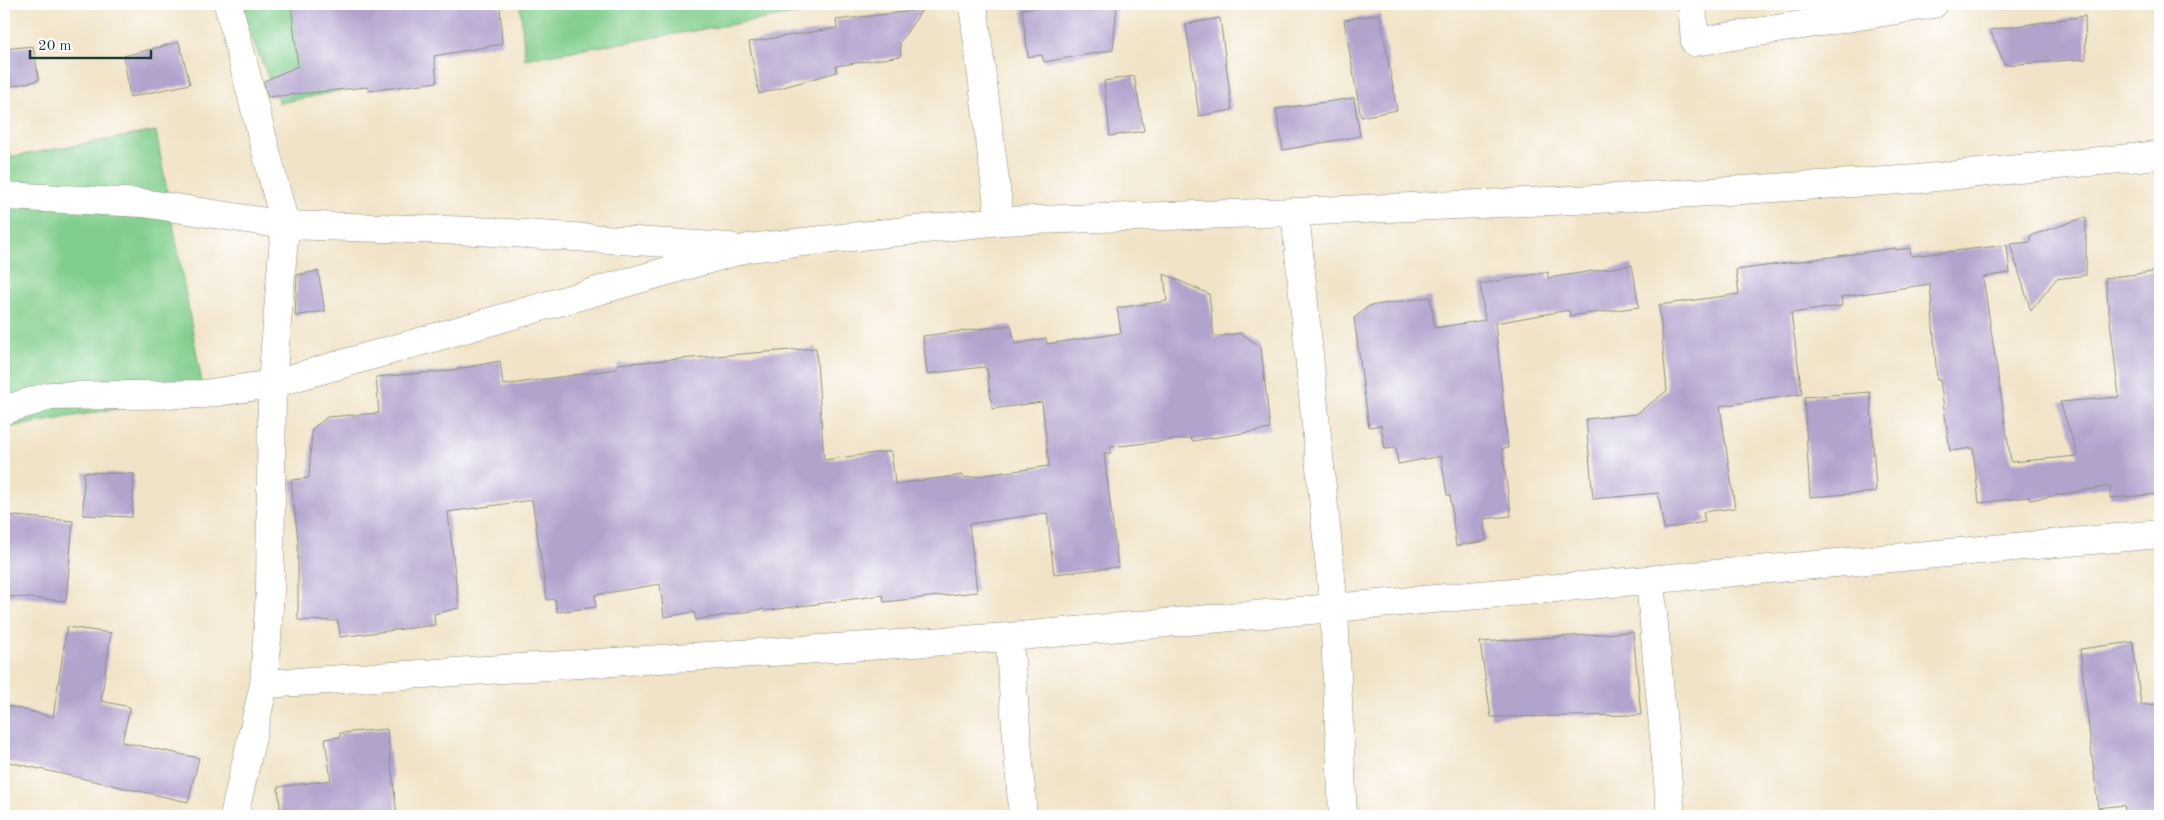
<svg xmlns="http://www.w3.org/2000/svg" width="2164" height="820" viewBox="0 0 2164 820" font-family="'Old Standard TT',serif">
  <rect width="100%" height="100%" fill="#fff"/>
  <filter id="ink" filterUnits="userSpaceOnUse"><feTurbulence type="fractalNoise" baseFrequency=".02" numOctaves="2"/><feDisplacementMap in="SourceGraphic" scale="10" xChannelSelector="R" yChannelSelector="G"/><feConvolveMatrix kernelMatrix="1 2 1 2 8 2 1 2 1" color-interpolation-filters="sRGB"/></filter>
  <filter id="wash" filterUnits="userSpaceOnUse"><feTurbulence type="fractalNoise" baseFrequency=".0096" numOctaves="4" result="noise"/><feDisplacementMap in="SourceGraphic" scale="20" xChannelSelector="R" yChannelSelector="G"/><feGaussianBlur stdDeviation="1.12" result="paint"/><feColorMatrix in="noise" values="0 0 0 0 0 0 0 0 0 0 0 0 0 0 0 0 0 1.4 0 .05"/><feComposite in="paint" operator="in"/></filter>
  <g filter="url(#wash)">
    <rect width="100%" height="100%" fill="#f1e3c7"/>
    <!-- green -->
    <path fill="#81ce8c" stroke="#508660" d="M238,4H356L364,88L351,89L279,103Z
      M520,4H830L831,8L525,59Z
      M156,131L204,394L4,428V158Z"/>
    <g id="blocks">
      <!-- building -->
      <path fill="#b2a3cd" d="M291,4H500L502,44L434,56L437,82L368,91L367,87L268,97L264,81L298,66Z
        M1068,4H1117L1113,50L1044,62L1042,55L1028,57L1022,9Z
        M922,10L900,42L901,56L836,66L837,72L759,94L749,42L837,28L836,20Z
        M1380,14L1397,110L1361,117L1344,20Z
        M2085,16L2086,59L2005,65L1990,30Z
        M1220,18L1232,110L1199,116L1186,24Z
        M179,42L190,84L130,97L124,56Z
        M33,46L39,80L4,88V49Z
        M1134,76L1144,131L1110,136L1104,81Z
        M1354,98L1360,136L1283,150L1276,109Z
        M2086,217V275L2056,279L2031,311L2010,244L2031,242L2030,236Z
        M2007,245L2010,273L1983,277L2011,462L2078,456L2060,402L2119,397L2105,278L2160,271V494L2110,498V486L2030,500L2029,497L1979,503L1973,448L1950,451L1940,380H1937L1930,284L1841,297L1842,306L1791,313L1802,394L1720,406L1735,508L1703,512L1705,522L1664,529L1658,493L1593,499L1586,419L1636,414L1667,391L1659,305L1739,294L1736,270L1896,248V250L1910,248L1911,256Z
        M1632,265L1639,307L1570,316L1569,310L1495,323L1508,448L1502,449L1511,516L1484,519L1486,541L1456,546L1450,495H1447L1441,456L1398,464L1396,448L1385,449L1381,425L1369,427L1354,318L1369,306L1430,297L1435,328L1485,320L1480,284L1548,272V278Z
        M318,271L325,311L295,316L297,275Z
        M1164,274L1209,294L1214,337L1241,333L1261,347L1270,429L1192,441L1191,438L1110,447L1111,453H1104L1118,567L1054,574L1047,513L969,524L977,592L884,602L883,595L764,611V609L696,620L694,612L664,617L660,584L595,595L596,607L557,612L555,599L547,600L532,500L448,512L459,608L434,614L435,625L340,637L338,621L298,620V540L291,480L309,478L312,429L327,417L379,413L376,377L447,371L500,361L503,385L617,369V364L816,348L824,460L891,451L895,484L963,475L964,478L1049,466L1042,402L992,409L987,369L983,367L927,374L923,336L1011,325L1015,344L1046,338L1047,344L1121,333L1117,308L1167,301Z
        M1870,392L1876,492L1810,497L1804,397Z
        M84,472L134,474L132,517L83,515Z
        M4,515L73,521L66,601L4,596Z
        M67,627L111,633L101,701L130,707L122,742L199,758L188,802L4,761V705L53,717Z
        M1633,632L1641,715L1491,717L1480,642Z
        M2133,642L2141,705L2160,704V816H2126L2124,805L2098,808L2080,649Z
        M387,729L397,816H281L278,787L331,780L325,739L340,737V733Z"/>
    </g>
  </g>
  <g filter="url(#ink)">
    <use href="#blocks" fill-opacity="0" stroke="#88907e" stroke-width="1"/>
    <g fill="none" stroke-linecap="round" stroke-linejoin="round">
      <defs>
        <path id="street" d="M228,4L285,225L272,384L270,592L264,684L234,816
          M973,4L1000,221
          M1692,4L1695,42L1934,4
          M4,196L143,203L285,225L477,231L730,247
          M1295,212L1334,609L1343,816
          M4,410L50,396L204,394L272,384L748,248L1000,221L1295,212L1596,199L1917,179L2160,155
          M1650,580L1671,816
          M1009,637L1023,816
          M264,684L1009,637L2160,534"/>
      </defs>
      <!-- street casing -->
      <use href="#street" stroke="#88907e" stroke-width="29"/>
      <!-- street -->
      <use href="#street" stroke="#fff" stroke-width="28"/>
    </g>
  </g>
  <!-- margin -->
  <rect width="2164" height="820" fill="none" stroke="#fff" stroke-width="20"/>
  <!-- scale -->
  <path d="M30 50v8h121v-8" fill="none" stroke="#1f3d34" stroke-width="2.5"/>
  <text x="38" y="50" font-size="15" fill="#1f3d34" stroke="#ffffff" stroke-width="4" paint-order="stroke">20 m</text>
</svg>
